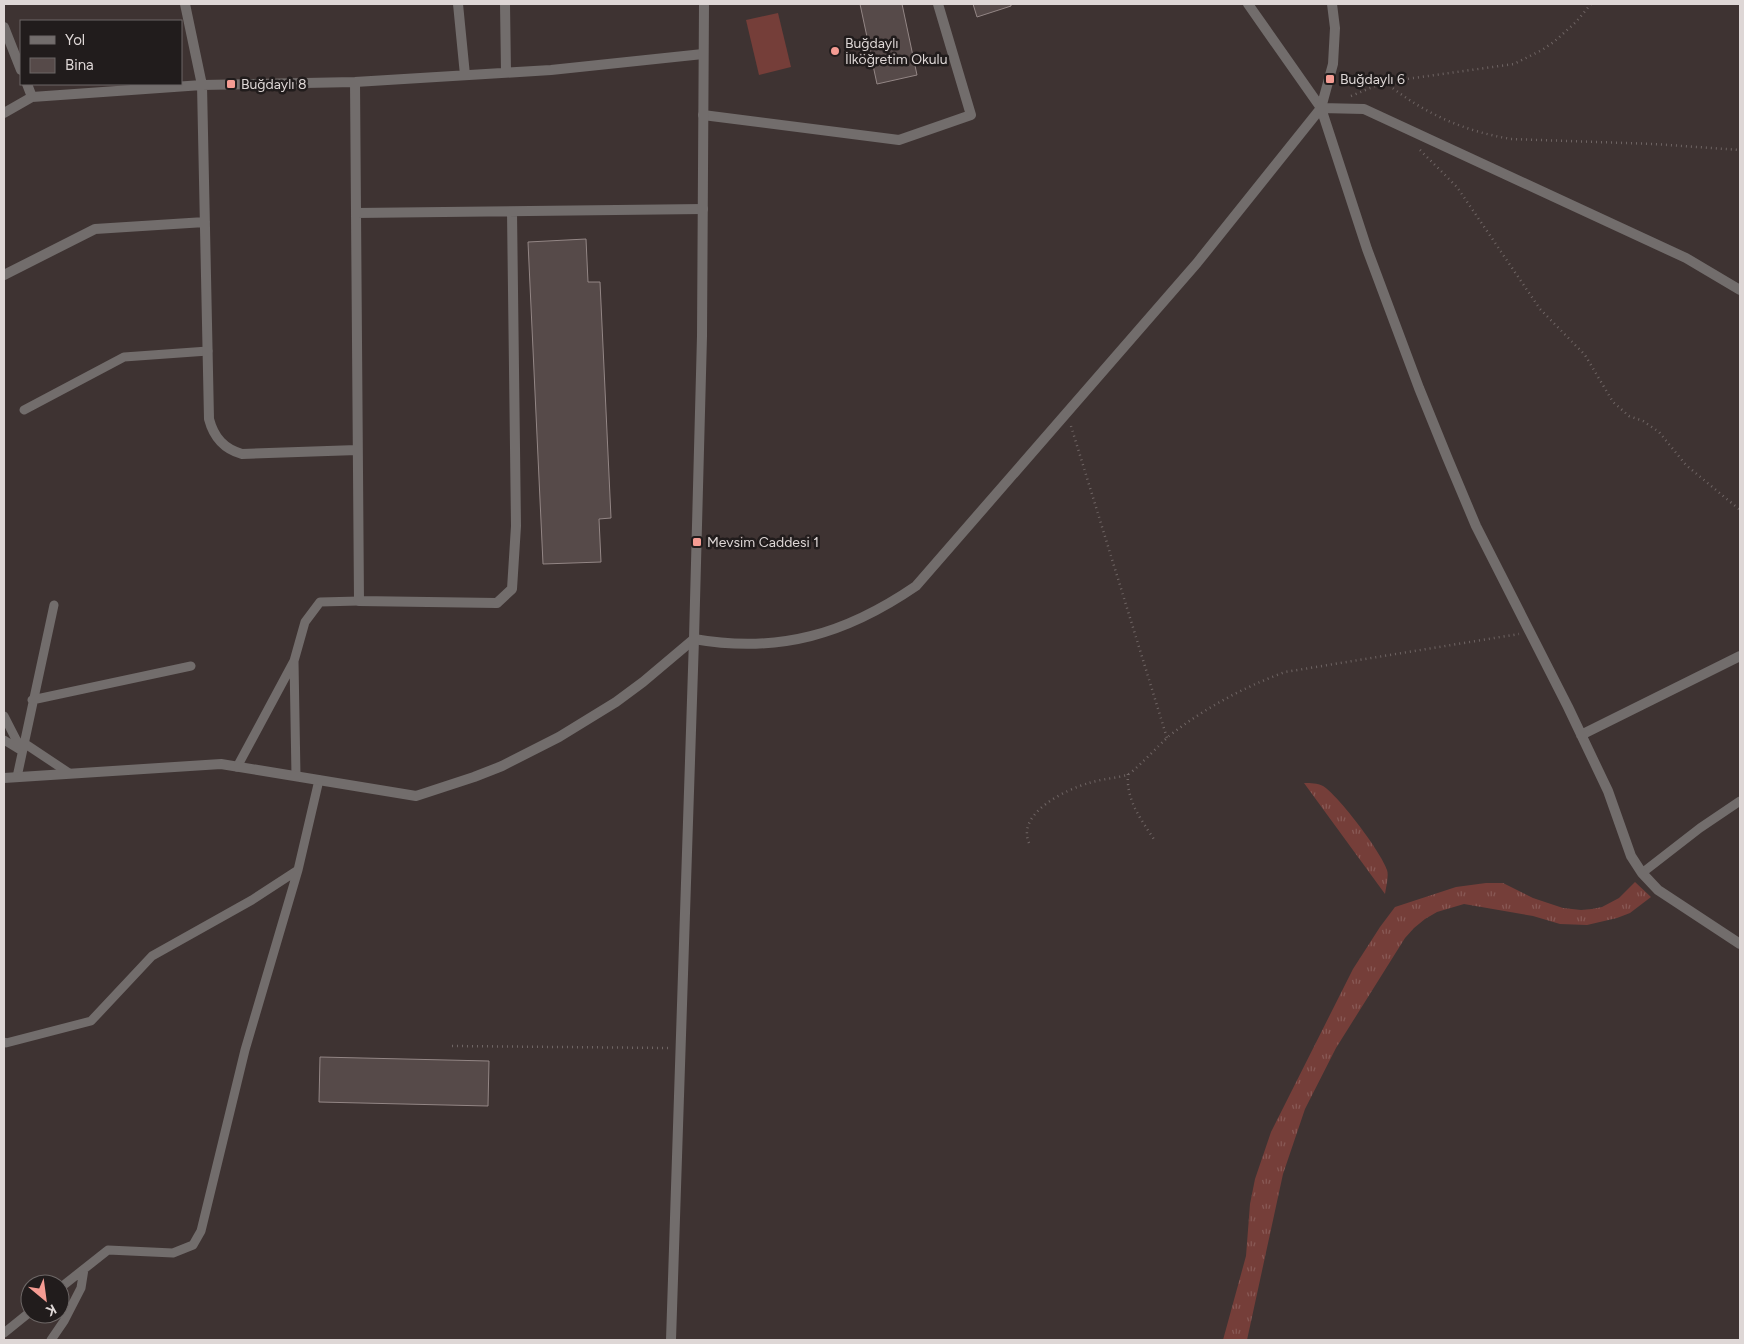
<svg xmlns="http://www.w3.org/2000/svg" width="1744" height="1344" viewBox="0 0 1744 1344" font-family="Figtree,sans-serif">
  <defs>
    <pattern id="grass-tufts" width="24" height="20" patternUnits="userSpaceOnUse" patternTransform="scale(1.25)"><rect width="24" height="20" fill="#753e39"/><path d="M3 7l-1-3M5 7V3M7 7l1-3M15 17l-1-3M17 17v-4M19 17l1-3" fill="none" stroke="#885955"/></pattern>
  </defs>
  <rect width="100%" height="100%" fill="#3e3332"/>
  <!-- grass -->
  <path fill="url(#grass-tufts)" d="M1304,783C1311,783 1317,783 1323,786C1338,795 1382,853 1387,870C1389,876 1386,887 1385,894Z
    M1635,882L1651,897L1630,913L1617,918L1587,925L1560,924L1533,916L1464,904L1437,912L1425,919L1414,928L1405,938L1336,1048L1305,1109L1283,1174L1247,1340H1223L1246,1256L1250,1204L1255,1179L1271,1132L1353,969L1380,927L1395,907L1456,887L1486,883H1503L1533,898L1563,908L1581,910L1592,909L1602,907L1619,898Z"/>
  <!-- pitch -->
  <path fill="#753e39" d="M778,13L791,67L759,75L746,20Z"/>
  <!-- building -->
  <path fill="#564a49" stroke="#938685" d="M860,4H902L917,75L877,84Z
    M973,4H1011V6L977,17Z
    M586,239L588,282H600L611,518L599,519L601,562L543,564L528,242Z
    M320,1057L489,1061L488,1106L319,1102Z"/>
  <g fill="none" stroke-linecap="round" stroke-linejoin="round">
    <!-- path -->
    <path stroke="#6f6564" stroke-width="2.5" stroke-dasharray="1 4" stroke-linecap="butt" d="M1385,82C1423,113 1463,131 1511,139L1654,144L1740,150
      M1351,96L1385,82L1514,64L1542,50L1555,41L1576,22L1591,4
      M1420,150L1457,187L1540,309L1585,355L1613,402L1629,416L1643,421L1659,432L1686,465L1740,510
      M1071,426L1167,738
      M1128,774C1126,801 1141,819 1155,841
      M1029,843C1016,813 1067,789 1089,783C1101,779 1117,778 1127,775C1134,772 1160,744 1169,736C1205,708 1242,688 1285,672L1519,634
      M452,1046L668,1048"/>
    <!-- service -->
    <path stroke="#726d6c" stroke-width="9" d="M24,410L124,357L208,351
      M32,700L191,666
      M4,716L22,751
      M4,740L22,751
      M24,743L69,773
      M237,767L294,661
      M296,776L294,661L305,622L320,602L359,601
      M17,777L54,605
      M1642,873L1700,828L1740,801
      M4,1042L6,1043L91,1021L152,956L252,900L298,870L319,780
      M60,1288L108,1250L173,1253L193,1245L201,1231L245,1050L298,870
      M4,1333L30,1312
      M51,1340L64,1321L81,1288L84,1269"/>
    <!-- minor -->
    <path stroke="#726d6c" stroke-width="10" d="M185,4L202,85L209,419C214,438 224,449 242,454L357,450
      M458,4L465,75
      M505,4L506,72
      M1248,4L1321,108L1367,249L1419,388L1447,457L1476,526L1568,707L1608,791L1631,856L1642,873L1658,890L1740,944
      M4,27L21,70
      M355,82L359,601L497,603L512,589L516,526L512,212
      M27,84L32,97
      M1321,108L1364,109L1686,258L1740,290
      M4,113L32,97L202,85L355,82L551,70L703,54
      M703,115L899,140L971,115L938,4
      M356,213L703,209
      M4,275L95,229L205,222
      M1581,735L1740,656
      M4,778L221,764L416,796L474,777L502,766L559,737L616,702L643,682L694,639C779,654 846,634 916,586L1197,263L1321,108L1333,64L1335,28L1332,4"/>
    <!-- tertiary -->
    <path stroke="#726d6c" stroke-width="10" d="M671,1340L694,639L702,336L704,4"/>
  </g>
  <!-- markers -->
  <g fill="#f59c93" stroke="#211c1c" stroke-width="2">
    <circle cx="835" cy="51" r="5"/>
    <rect x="1325" y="74" width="10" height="10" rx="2.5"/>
    <rect x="226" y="79" width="10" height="10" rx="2.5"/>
    <rect x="692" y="537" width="10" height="10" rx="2.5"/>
  </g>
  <g text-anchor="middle" stroke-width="5" stroke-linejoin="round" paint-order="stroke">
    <!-- poi labels -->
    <g font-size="14" fill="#ded7d6" stroke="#211c1c" text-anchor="start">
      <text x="845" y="48">Buğdaylı<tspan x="845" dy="16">İlköğretim Okulu</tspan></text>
      <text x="1340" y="84">Buğdaylı 6</text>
      <text x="241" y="89">Buğdaylı 8</text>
      <text x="707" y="547">Mevsim Caddesi 1</text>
    </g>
  </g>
  <!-- border -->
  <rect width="1744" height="1344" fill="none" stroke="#ded7d6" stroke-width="10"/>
  <!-- legend -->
  <rect x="20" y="20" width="162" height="65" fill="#211c1c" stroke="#6d6766"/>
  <rect x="30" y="36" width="25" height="8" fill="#726d6c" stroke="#6d6766"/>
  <text x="65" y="45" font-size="15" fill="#ded7d6">Yol</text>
  <rect x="30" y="58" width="25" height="15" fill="#564a49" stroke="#6d6766"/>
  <text x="65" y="70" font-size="15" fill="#ded7d6">Bina</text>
  <!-- north arrow -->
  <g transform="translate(45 1299) rotate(151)"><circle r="24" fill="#211c1c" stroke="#6d6766"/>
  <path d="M0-4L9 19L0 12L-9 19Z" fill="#f59c93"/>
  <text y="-8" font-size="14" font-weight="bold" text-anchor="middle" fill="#ded7d6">K</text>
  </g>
</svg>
